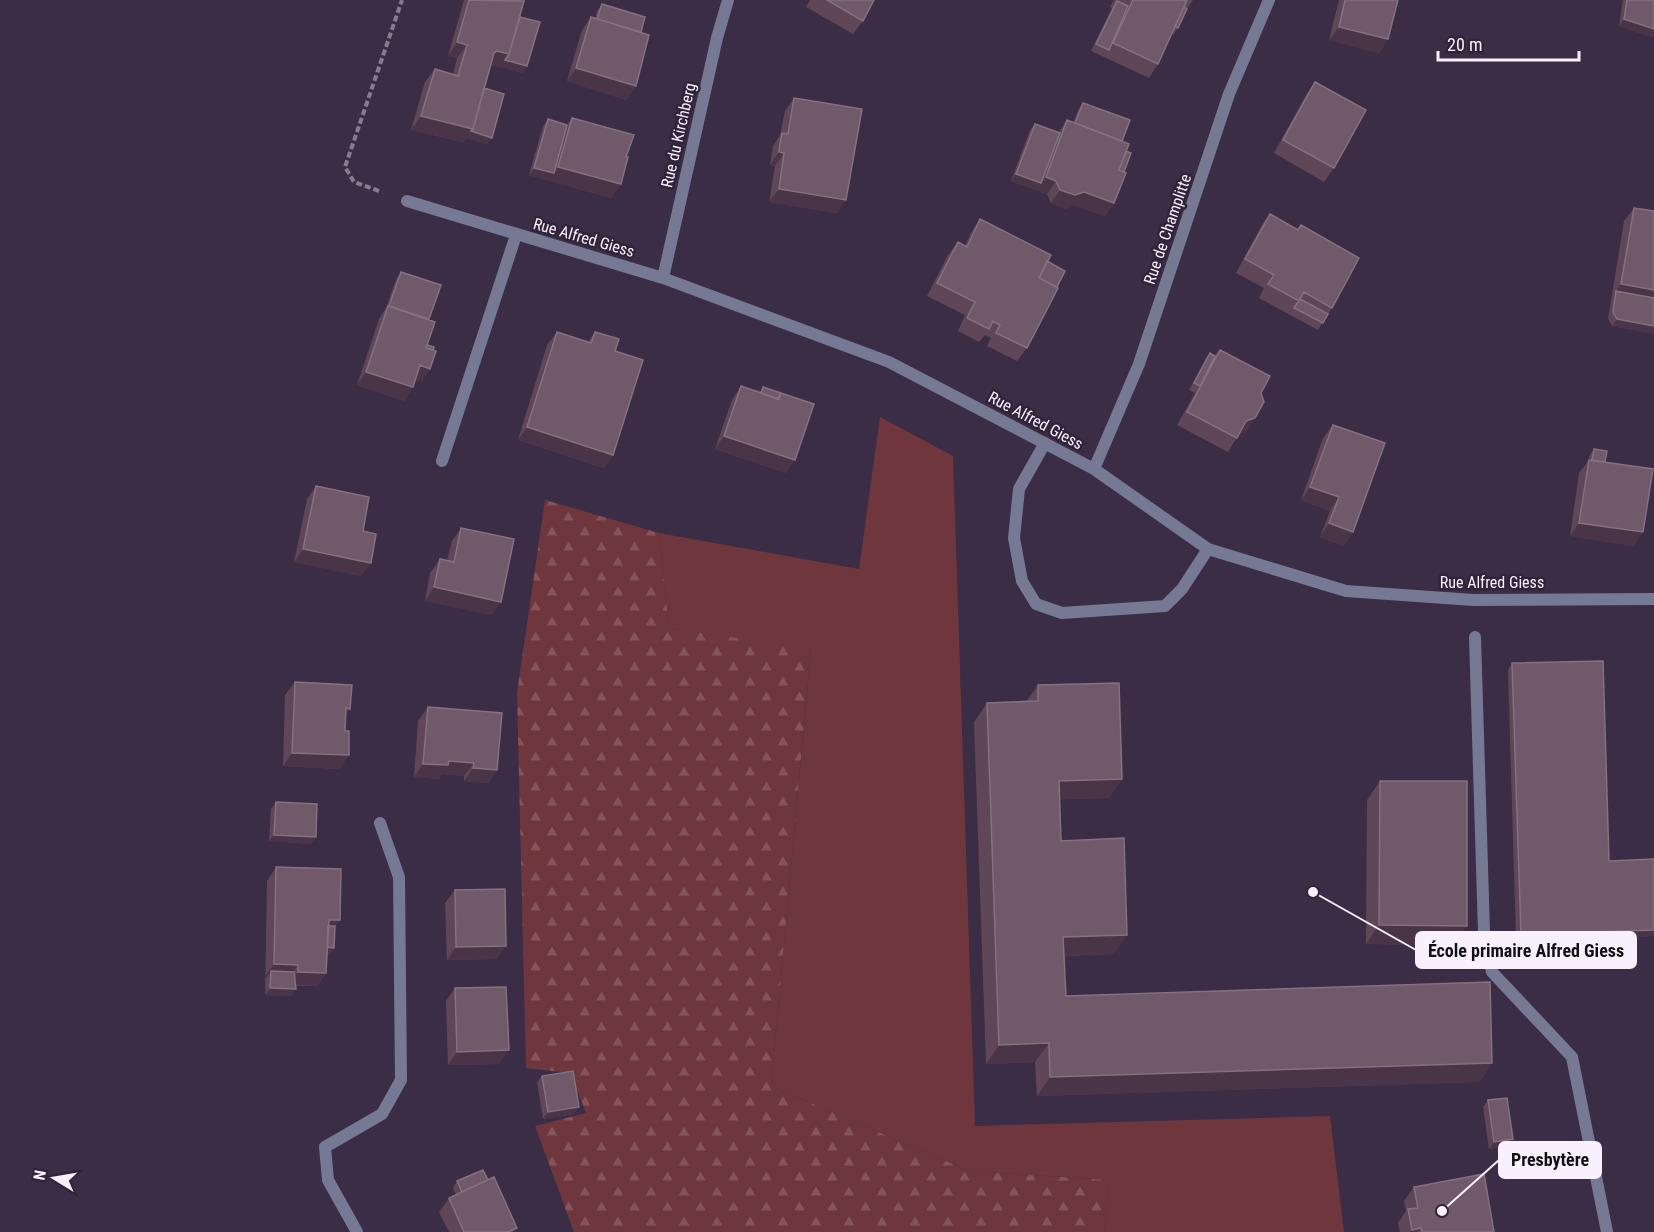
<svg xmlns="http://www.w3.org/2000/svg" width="1654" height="1232" viewBox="0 0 1654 1232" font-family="'Roboto Condensed',sans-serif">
  <defs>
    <pattern id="forest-firs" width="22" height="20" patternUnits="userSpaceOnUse" patternTransform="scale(1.5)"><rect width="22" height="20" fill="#70363d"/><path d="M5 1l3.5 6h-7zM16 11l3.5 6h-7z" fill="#85545a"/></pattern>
  </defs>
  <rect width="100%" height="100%" fill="#3b2d45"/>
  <!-- grass -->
  <path fill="#70363d" d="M880,417L953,456L975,1126L1330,1116L1344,1232H1104L1109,1180L969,1171L771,1086L811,650L669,628L659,533L859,569Z"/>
  <!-- forest -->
  <path fill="url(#forest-firs)" d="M545,500L659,533L669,628L811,649L771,1086L969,1171L1109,1180L1104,1232H574L535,1126L586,1113L570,1073L526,1068L517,693Z"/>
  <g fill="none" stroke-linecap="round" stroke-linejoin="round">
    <!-- path -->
    <path stroke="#887d90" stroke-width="4" stroke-dasharray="6 3" stroke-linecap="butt" d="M379,191L354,182L345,167L402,0"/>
    <!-- lane -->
    <path stroke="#767994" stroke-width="12" d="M1045,443L1019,489L1014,538L1022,581L1036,604L1062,613L1165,606L1182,589L1208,549
      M442,461L516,235
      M1475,637L1484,932L1492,972L1572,1057L1607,1232
      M325,1147L382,1114L401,1080L399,877L380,823"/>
    <!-- street -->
    <path stroke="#767994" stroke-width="12" d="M407,201L663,278L889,362L1094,469L1208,549L1346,591L1473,600L1654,599
      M663,278L717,38L728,0
      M1094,469L1139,364L1229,94L1269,0
      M325,1147L328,1180L357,1232"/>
  </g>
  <!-- wall -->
  <path fill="#5f4757" d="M464,0H522L520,17L527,66L523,73L500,66L499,67L491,65L484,88L492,138L487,144L466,138L463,142L411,130L425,82L435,69L453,74L457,58L448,56Z
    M810,0H874L863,21L853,34L806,7Z
    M1114,0H1193L1187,9L1178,28L1173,35L1171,34L1158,64L1149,78L1091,51L1112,8L1110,7Z
    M1339,0H1398L1388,39L1379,53L1329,40Z
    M1623,0H1654V35L1652,37L1619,26Z
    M602,4L641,32L636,86L626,100L567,81L582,30L591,17L595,18L597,11Z
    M1315,82L1334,168L1324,182L1274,153L1306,95Z
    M794,98L837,213L769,202L775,166L770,165L773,146L780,135L785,111Z
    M1083,103L1122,141L1126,151L1124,172L1114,203L1105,216L1074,205L1066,209L1051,203L1047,194L1011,181L1030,130L1035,124L1058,133L1067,120L1073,123L1078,110Z
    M572,118L621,184L611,198L529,175L543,126L548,119L567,125Z
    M1634,208L1654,211V334L1612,326L1608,319L1624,221Z
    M1268,216L1298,229L1301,225L1332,308L1318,330L1259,298L1264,288L1236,273L1263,223Z
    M980,219L1047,261L1027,348L1017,361L987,346L991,338L985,335L979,342L958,331L965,315L927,296L948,255L958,242L965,246L971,233Z
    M401,272L429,319L427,345L430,369L421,382L415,380L413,387L404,401L357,385L379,319L386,308L396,279Z
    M557,332L588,342L595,332L615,351L613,455L604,468L518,440L547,345Z
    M1220,350L1261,393L1255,418L1246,432L1239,434L1228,452L1177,425L1195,393L1189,390L1205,360L1210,353L1215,356Z
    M741,386L760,393L763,387L781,393L786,473L715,449L732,400Z
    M1333,425L1353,532L1343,546L1320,537L1330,511L1301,500L1323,438Z
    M1594,449L1605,462L1634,546L1570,536L1579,473L1589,460V456Z
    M316,486L363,531L361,576L294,562L307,499Z
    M461,528L492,615L425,601L430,573L440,559L447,561L452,541Z
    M1512,663L1609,861L1654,859V943V936L1516,941L1508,670Z
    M295,682L350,709L345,716V731L349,755L339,769L283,766L285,695Z
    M1038,685L1122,779L1109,798L1059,799L1061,841L1114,954L1064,956L1066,996L1492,1063L1479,1082L1037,1096L1035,1062L986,1064L974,722L987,703L1026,702Z
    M428,707L497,770L488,783L464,781V776L442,774L439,779L414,777L418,721Z
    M1380,781L1453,945L1366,944L1367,800Z
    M276,802L316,837L311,844L269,841L271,809Z
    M276,867L335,926L334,948L330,954H327L326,973L317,986H296L291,996L265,995L267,881Z
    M455,890L506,946L496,959L447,960L445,903Z
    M455,988L499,1064L448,1065L446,1001Z
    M542,1076L579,1107L574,1114L543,1119L537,1082Z
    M1488,1100L1513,1139L1508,1146L1489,1149L1483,1107Z
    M457,1181L514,1232H449L439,1212L449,1198L456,1195L453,1188Z
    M1414,1187L1494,1232H1400L1398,1223L1406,1211L1404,1201Z"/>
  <!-- shaded-wall -->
  <path fill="#4a3548" d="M1624,19L1654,29V35L1652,37L1619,26Z
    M1339,27L1388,39L1379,53L1329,40Z
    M457,42L467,45L457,58L448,56Z
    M497,51L509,54L527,66L523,73L487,64L494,53Z
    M576,68L636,86L626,100L567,81Z
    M421,116L473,129L492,138L487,144L466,138L463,142L411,130Z
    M779,152L784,153L775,166L770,165Z
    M558,167L621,184L611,198L529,175L534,168L554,173Z
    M1016,174L1041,183L1036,190L1011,181Z
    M1046,177L1056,181L1047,194L1036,190Z
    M779,189L846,200L837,213L769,202Z
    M1060,190L1084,192L1114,203L1105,216L1074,205L1066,209L1051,203Z
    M1621,284L1654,290V305L1616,291Z
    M1617,319L1654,326V334L1612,326Z
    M420,365L430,369L421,382L411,378Z
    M366,372L413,387L404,401L357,385Z
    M1255,418L1246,432L1237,435L1246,421Z
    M527,427L613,455L604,468L518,440Z
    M724,436L795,460L786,473L715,449Z
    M1310,487L1339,497L1330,511L1301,500Z
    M1329,523L1353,532L1343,546L1320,537Z
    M1579,523L1643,532L1634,546L1570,536Z
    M303,549L371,563L361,576L294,562Z
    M434,587L501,602L492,615L425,601Z
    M346,708L350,709L341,722Z
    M292,753L349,755L339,769L283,766Z
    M449,761L474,763L464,776L442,774L439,779L414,777L423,764Z
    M473,768L497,770L488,783L464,781Z
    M1122,779L1109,798L1045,800L1059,781Z
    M274,835L316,837L311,844L269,841Z
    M329,920H340L331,933H324Z
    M1379,925L1467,926L1453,945L1366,944Z
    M1654,930V936L1516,941L1521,934Z
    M1127,935L1114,954L1050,956L1063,937Z
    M506,946L496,959L447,960L456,947Z
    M323,947L334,948L330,954H318Z
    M274,964L298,965L289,978L271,971L266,978H264Z
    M298,972L326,973L317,986L288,985Z
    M270,988L296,989L291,996L265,995Z
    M1049,1043L1035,1062L986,1064L999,1045Z
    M509,1050L499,1064L448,1065L457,1052Z
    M1492,1063L1479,1082L1037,1096L1050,1077Z
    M579,1107L574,1114L543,1119L548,1112Z
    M1513,1139L1508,1146L1489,1149L1494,1142Z
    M1421,1228L1418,1232H1410L1412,1230Z"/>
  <!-- building -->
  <path fill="#705968" stroke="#857180" stroke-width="1.5" d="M469,0L524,1L509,54L497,51L494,53L473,129L421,116L435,69L458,76L467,45L457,42Z
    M827,0H874L863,21Z
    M1133,0H1187L1158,64L1113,43Z
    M1345,0H1398L1388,39L1339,27Z
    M1627,0H1654V29L1624,19Z
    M1117,1L1128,6L1109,50L1096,44Z
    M602,4L645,17L641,32L597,19Z
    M1184,7L1187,9L1178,28L1175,26Z
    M520,17L540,22L527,66L505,60L509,54Z
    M591,17L649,35L636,86L576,68Z
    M1315,82L1366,110L1334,168L1283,140Z
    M484,88L504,94L492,138L471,131L473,129Z
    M794,98L862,109L846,200L779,189L784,153L779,152L780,143L782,133L788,134Z
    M1083,103L1130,120L1122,141L1075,123Z
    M572,118L634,135L626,157H628L621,184L558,167Z
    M548,119L567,125L554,173L534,168Z
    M1067,120L1129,144L1119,170L1126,173L1114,203L1084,192L1075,195L1060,190L1056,181L1046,177Z
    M1035,124L1060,133L1041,183L1016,174Z
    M1126,151L1131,153L1124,172L1119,170Z
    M1634,208L1654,211V290L1621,284Z
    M1270,214L1298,230L1301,225L1359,258L1332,308L1304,292L1299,301L1268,284L1274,275L1245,259Z
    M980,219L1051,255L1039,278L1058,288L1027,348L996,333L1000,325L993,321L989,329L967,318L975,302L937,283L958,242L967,247Z
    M1047,261L1065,271L1057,287L1039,278Z
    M401,272L441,285L429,319L389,306Z
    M1616,291L1654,298V326L1617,319L1613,312Z
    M1300,299L1328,314L1323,323L1294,308Z
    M388,306L435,322L426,348L436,351L430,369L420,365L413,387L366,372Z
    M557,332L591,343L595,332L619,339L615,351L643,360L613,455L527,427Z
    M427,345L434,347L433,350L426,348Z
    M1220,350L1270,376L1261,393L1264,402L1255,418L1246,421L1237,438L1187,412Z
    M1210,353L1215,356L1200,386L1194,383Z
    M741,386L779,399L781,393L814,404L795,460L724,436Z
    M763,387L781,393L777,399L761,393Z
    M1333,425L1385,443L1353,532L1329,523L1339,497L1310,487Z
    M1594,449L1607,451L1605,462L1592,460Z
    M1589,460L1653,469L1643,532L1579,523Z
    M316,486L369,497L363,531L376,534L371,563L303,549Z
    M461,528L514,539L501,602L434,587L440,559L454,562Z
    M1603,661L1609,861L1654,859V930L1521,934L1512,663Z
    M295,682L352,685L350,709L346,708L345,731H349V755L292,753Z
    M1119,683L1122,779L1059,781L1061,841L1124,838L1127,935L1063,937L1066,996L1490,982L1492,1063L1050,1077L1049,1043L999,1045L987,703L1038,701V685Z
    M428,707L502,713L497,770L473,768L474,763L449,761L448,765L423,764Z
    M1380,781H1467V926L1379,925Z
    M276,802L317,804L316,837L274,835Z
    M276,867L341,869L340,920H329L326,973L298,972V965L274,964Z
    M505,889L506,946L456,947L455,890Z
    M328,926H335L334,948L327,947Z
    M271,971L294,972L296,989L270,988Z
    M506,987L509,1050L457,1052L455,988Z
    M573,1071L579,1107L548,1112L542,1076Z
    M1507,1098L1513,1139L1494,1142L1488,1100Z
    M483,1170L488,1180L462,1192L457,1181Z
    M1484,1174L1494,1232H1422L1421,1228L1412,1230L1408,1209L1418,1208L1414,1187Z
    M494,1177L517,1228L508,1232H464L449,1198Z"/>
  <g text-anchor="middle" stroke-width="5" stroke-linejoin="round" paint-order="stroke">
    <!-- street labels -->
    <g font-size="16" fill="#f8f1fd" stroke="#31233a">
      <text transform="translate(678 135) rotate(-77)" y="6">Rue du Kirchberg</text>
      <text transform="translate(1167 229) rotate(-71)" y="6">Rue de Champlitte</text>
      <text transform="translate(584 237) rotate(16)" y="6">Rue Alfred Giess</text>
      <text transform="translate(1036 420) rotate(28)" y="6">Rue Alfred Giess</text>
      <text x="1492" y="588">Rue Alfred Giess</text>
    </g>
  </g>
  <!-- callouts -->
  <path fill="none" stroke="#f8f1fd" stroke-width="2" d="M1313 892L1416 950M1442 1211L1499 1160"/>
  <g fill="#f8f1fd" stroke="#31233a" stroke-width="2">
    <circle cx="1313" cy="892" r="6"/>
    <circle cx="1442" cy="1211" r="6"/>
  </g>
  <g fill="#f8f1fd" stroke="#f8f1fd" stroke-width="2">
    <rect x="1416" y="932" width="220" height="36" rx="6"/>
    <rect x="1499" y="1142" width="102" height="36" rx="6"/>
  </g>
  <g font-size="18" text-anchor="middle" font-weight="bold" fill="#111">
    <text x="1526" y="957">École primaire Alfred Giess</text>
    <text x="1550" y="1166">Presbytère</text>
  </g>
  <!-- north arrow -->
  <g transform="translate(54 1178) rotate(281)" stroke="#31233a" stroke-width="4.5" paint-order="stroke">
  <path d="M0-4.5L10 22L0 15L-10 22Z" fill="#f8f1fd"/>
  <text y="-9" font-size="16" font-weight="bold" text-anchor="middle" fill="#f8f1fd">N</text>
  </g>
  <!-- scale -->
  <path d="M1438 51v9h141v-9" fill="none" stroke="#f8f1fd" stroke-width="3"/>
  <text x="1447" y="51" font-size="18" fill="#f8f1fd" stroke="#31233a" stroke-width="4.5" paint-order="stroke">20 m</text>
</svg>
